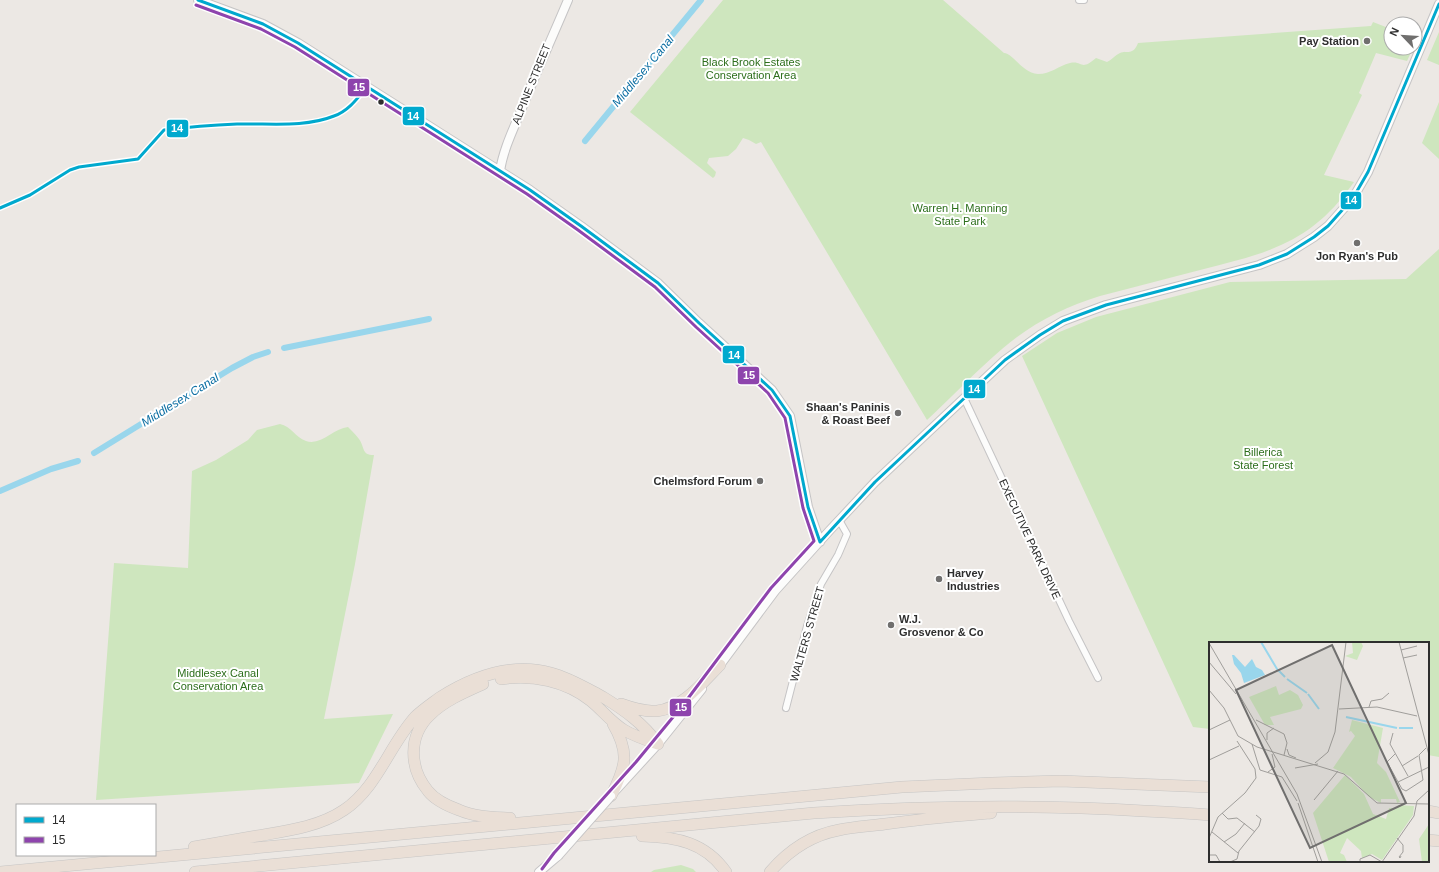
<svg xmlns="http://www.w3.org/2000/svg" width="1439" height="872" viewBox="0 0 1439 872" font-family="Arial,sans-serif">
  <rect width="100%" height="100%" fill="#ece8e4"/>
  <!-- green -->
  <path fill="#cee6be" d="M723,0H943L1004,53C1014,54 1022,73 1038,74C1051,74 1058,66 1070,63C1083,60 1080,72 1096,58L1107,62C1112,60 1115,55 1120,53C1127,50 1133,56 1138,43L1371,26L1373,22L1391,29V48H1413L1407,61L1376,53L1359,93L1362,95L1324,175L1354,182C1312,242 1271,252 1204,269C1169,278 1135,287 1100,296C1064,307 1031,324 1002,349C976,371 952,397 927,420L761,142L756,144L749,140L743,138L736,149L728,156L709,158L707,163L716,172L715,176L713,178L630,112Z
    M1439,32V65L1427,60Z
    M1439,102V159L1422,143Z
    M1439,249V757L1428,755V643H1210V729L1193,727L1022,356L1057,333L1096,317L1230,282L1406,279Z
    M280,424C291,426 295,437 306,441C321,446 334,428 348,427C352,431 356,435 359,439C365,447 361,455 374,455L355,564L324,719L393,714L359,783L96,800L114,563L188,568L192,471L216,460L248,440L257,430Z
    M681,865L693,869L696,872H651L654,870Z"/>
  <g fill="none" stroke-linecap="round" stroke-linejoin="round">
    <!-- canal -->
    <path stroke="#99d6ec" stroke-width="6" d="M585,141L701,0
      M284,348L429,319
      M94,453L232,368L253,357L268,352
      M0,491L51,469L78,461"/>
    <defs>
      <path id="street" d="M1079,0H1084
        M964,398L1069,621L1098,678
        M786,708L807,626L821,584L838,555L847,534L839,520"/>
      <path id="secondary" d="M198,0L263,24L298,43L530,190L581,226L658,283L699,323L772,390L790,416L808,507L820,542
        M500,171C503,151 512,132 520,113C535,75 552,38 568,0
        M717,669L775,591L830,530L875,482L958,404L1005,360L1040,335L1063,321L1106,305L1259,265L1287,254L1314,237L1328,226L1353,198L1368,172L1439,4
        M616,790L658,744L702,689
        M539,872L558,856"/>
      <path id="highway" d="M501,679C532,674 566,681 591,701C602,710 611,722 624,730C634,736 646,740 658,744
        M483,684C465,692 444,701 430,715C408,736 409,768 428,791C435,800 448,806 459,810C475,817 493,817 510,818
        M621,704C632,708 644,712 657,711C683,708 703,682 720,665
        M611,796C626,767 630,753 613,724
        M1428,811L1439,813
        M642,836C676,837 705,842 726,872
        M1428,840L1439,841
        M194,847C215,843 236,840 257,836C286,831 319,827 344,810C377,788 389,746 415,717C422,710 431,704 439,698C472,677 511,662 551,673C570,678 586,688 603,697C624,710 643,723 658,744
        M0,872L902,787L992,783L1061,781L1210,787
        M195,872L814,813C924,806 1034,804 1144,811C1166,812 1188,813 1210,815
        M770,872C788,851 812,835 839,830C854,827 870,826 885,824C920,819 956,816 991,813"/>
    </defs>
    <!-- street casing -->
    <use href="#street" stroke="#c5c4c5" stroke-width="8"/>
    <!-- secondary casing -->
    <use href="#secondary" stroke="#c5c4c5" stroke-width="10"/>
    <!-- highway casing -->
    <use href="#highway" stroke="#c6c5c4" stroke-width="12"/>
    <!-- street -->
    <use href="#street" stroke="#fcfcfb" stroke-width="6"/>
    <!-- secondary -->
    <use href="#secondary" stroke="#fcfcfb" stroke-width="8"/>
    <!-- highway -->
    <use href="#highway" stroke="#eadfd6" stroke-width="11"/>
    <defs>
      <path id="secondary-bridge" d="M558,856L611,796"/>
    </defs>
    <!-- secondary-bridge casing -->
    <use href="#secondary-bridge" stroke="#c5c4c5" stroke-width="10" stroke-linecap="butt"/>
    <!-- secondary-bridge -->
    <use href="#secondary-bridge" stroke="#fcfcfb" stroke-width="8"/>
    <defs>
      <path id="bus-1" d="M198,0L263,24L298,43L530,190L581,226L658,283L699,323L772,390L790,416L808,507L820,542L875,482L1005,360L1040,335L1063,321L1106,305L1259,265L1287,254L1314,237L1328,226L1353,198L1368,172L1439,4
        M0,208L30,195L70,170L79,167L138,159L164,130C188,127 213,125 237,124C269,123 304,128 334,116C348,111 357,99 366,88"/>
      <path id="bus-2" d="M196,5L261,29L295,47L527,194L578,230L655,287L696,327L768,393L785,418L803,508L814,541L771,588L683,705L636,762L554,853L542,869"/>
    </defs>
    <!-- bus-1 casing -->
    <use href="#bus-1" stroke="#fff" stroke-width="6"/>
    <!-- bus-2 casing -->
    <use href="#bus-2" stroke="#fff" stroke-width="6"/>
    <!-- bus-1 -->
    <use href="#bus-1" stroke="#00a9ce" stroke-width="3"/>
    <!-- bus-2 -->
    <use href="#bus-2" stroke="#8e44ad" stroke-width="3"/>
  </g>
  <!-- markers -->
  <g fill="#706f6e" stroke="#fff" stroke-width="1.5">
    <circle cx="1367" cy="41" r="4"/>
    <circle cx="1357" cy="243" r="4"/>
    <circle cx="898" cy="413" r="4"/>
    <circle cx="760" cy="481" r="4"/>
    <circle cx="939" cy="579" r="4"/>
    <circle cx="891" cy="625" r="4"/>
  </g>
  <circle fill="#2e2e2e" stroke="#fff" stroke-width="1.5" cx="381" cy="102" r="3.5"/>
  <g text-anchor="middle" stroke-width="4" stroke-linejoin="round" paint-order="stroke">
    <!-- poi labels -->
    <g font-size="11" font-weight="bold" fill="#2e2e2e" stroke="#fff" text-anchor="end">
      <text x="1359" y="45">Pay Station</text>
      <text x="1357" y="260" text-anchor="middle">Jon Ryan's Pub</text>
      <text x="890" y="411">Shaan's Paninis<tspan x="890" dy="13">&amp; Roast Beef</tspan></text>
      <text x="752" y="485">Chelmsford Forum</text>
      <text x="947" y="577" text-anchor="start">Harvey<tspan x="947" dy="13">Industries</tspan></text>
      <text x="899" y="623" text-anchor="start">W.J.<tspan x="899" dy="13">Grosvenor &amp; Co</tspan></text>
    </g>
    <!-- park labels -->
    <g font-size="11" fill="#2c6e1b" stroke="#fff">
      <text x="751" y="66">Black Brook Estates<tspan x="751" dy="13">Conservation Area</tspan></text>
      <text x="960" y="212">Warren H. Manning<tspan x="960" dy="13">State Park</tspan></text>
      <text x="1263" y="456">Billerica<tspan x="1263" dy="13">State Forest</tspan></text>
      <text x="218" y="677">Middlesex Canal<tspan x="218" dy="13">Conservation Area</tspan></text>
    </g>
    <!-- street labels -->
    <g font-size="11" fill="#2e2e2e" stroke="#fff">
      <text transform="translate(531 84) rotate(-68)" y="4">ALPINE STREET</text>
      <text transform="translate(1030 539) rotate(65)" y="4">EXECUTIVE PARK DRIVE</text>
      <text transform="translate(807 634) rotate(-74)" y="4">WALTERS STREET</text>
    </g>
    <!-- water labels -->
    <g font-size="12" font-style="italic" fill="#0d6fa3" stroke="#fff">
      <text transform="translate(643 71) rotate(-50)" y="4">Middlesex Canal</text>
      <text transform="translate(180 400) rotate(-32)" y="4">Middlesex Canal</text>
    </g>
  </g>
  <!-- overview -->
  <g transform="translate(1209 642)">
    <rect width="220" height="220" fill="#ece8e4"/>
    <path d="M143,0H152L154,4L148,18L136,14L144,11ZM67,44L70,53L81,48L89,53L94,63L92,67L61,75L65,83H56L40,55ZM143,78L174,86L168,121L177,130L191,160L188,161L187,157H172V161L160,155L142,135L124,126L146,94L142,89L140,90ZM136,133L155,152L164,172L177,177L180,166H189V163L205,164L204,173L173,218L163,212L153,216L152,209L138,196L131,211L135,213L138,220H120L104,171ZM220,182V220H213L210,197Z" fill="#cee6be"/>
    <path d="M23,13H25L36,25L43,17L47,25L53,28L56,33L35,41L32,31L25,22Z" fill="#99d6ec"/>
    <path fill="none" stroke="#99d6ec" stroke-width="2" d="M52,0L68,27L76,35M78,37L98,51M99,52L110,67M137,75L188,86M190,86H204"/>
    <path fill="none" stroke="#a09e9b" stroke-width="1" d="M190,0L220,113M0,1L88,152L113,220M192,8L208,4M194,16L208,13M0,20L27,52M0,48L15,66L29,94L48,105L135,132L168,161L220,162M160,65L162,59L173,57L180,51M130,67L168,65L208,74M47,78L75,92L78,101L75,113M0,88L21,78M184,91L181,102L199,134M58,98V91L65,86M43,102L51,128L73,135L88,159M78,107L80,113L87,116M186,112L178,120L193,147L197,149L214,138L210,113L217,106M0,118L30,104M106,121L119,110L126,90L137,0M193,124L209,114M86,126L109,122M59,130L66,125L63,112M189,140L220,125M105,158L129,129M89,161L109,220M13,171L19,177L28,176L46,190M3,190L29,211M0,196L9,175L36,151L47,136L46,127L28,99M188,196L194,203V210L190,215L191,216L192,214M15,200L27,192L36,181M0,213H7L11,220M21,220L28,217L30,209L50,184L52,177L47,173M151,220V217L161,213L173,220M173,220L205,174L208,159L220,148"/>
    <path fill="#706f6e" fill-opacity="0.15" stroke="#706f6e" stroke-width="2" d="M123,3L197,161L101,206L27,48Z"/>
    <rect width="220" height="220" fill="none" stroke="#2e2e2e" stroke-width="2"/>
  </g>
  <g stroke="#fff" stroke-width="1.5">
    <rect x="347" y="78" width="23" height="19" rx="4" fill="#8e44ad"/>
    <rect x="402" y="106" width="23" height="20" rx="4" fill="#00a9ce"/>
    <rect x="166" y="119" width="23" height="19" rx="4" fill="#00a9ce"/>
    <rect x="1340" y="191" width="22" height="19" rx="4" fill="#00a9ce"/>
    <rect x="722" y="345" width="23" height="19" rx="4" fill="#00a9ce"/>
    <rect x="737" y="366" width="23" height="19" rx="4" fill="#8e44ad"/>
    <rect x="963" y="379" width="23" height="20" rx="4" fill="#00a9ce"/>
    <rect x="669" y="698" width="23" height="19" rx="4" fill="#8e44ad"/>
  </g>
  <g font-size="11" text-anchor="middle" font-weight="bold" fill="#fff">
    <text x="359" y="91">15</text>
    <text x="413" y="120">14</text>
    <text x="177" y="132">14</text>
    <text x="1351" y="204">14</text>
    <text x="734" y="359">14</text>
    <text x="749" y="379">15</text>
    <text x="974" y="393">14</text>
    <text x="681" y="711">15</text>
  </g>
  <!-- legend -->
  <rect x="16" y="804" width="140" height="52" fill="#ffffff" stroke="#ababab"/>
  <rect x="24" y="817" width="20" height="6" fill="#00a9ce" stroke="#ababab"/>
  <text x="52" y="824" font-size="12" fill="#2e2e2e">14</text>
  <rect x="24" y="837" width="20" height="6" fill="#8e44ad" stroke="#ababab"/>
  <text x="52" y="844" font-size="12" fill="#2e2e2e">15</text>
  <!-- north arrow -->
  <g transform="translate(1403 36) rotate(295)"><circle r="19" fill="#ffffff" stroke="#ababab"/>
  <path d="M0-3L7 15L0 10L-7 15Z" fill="#706f6e"/>
  <text y="-6" font-size="11" font-weight="bold" text-anchor="middle" fill="#2e2e2e">N</text>
  </g>
</svg>
